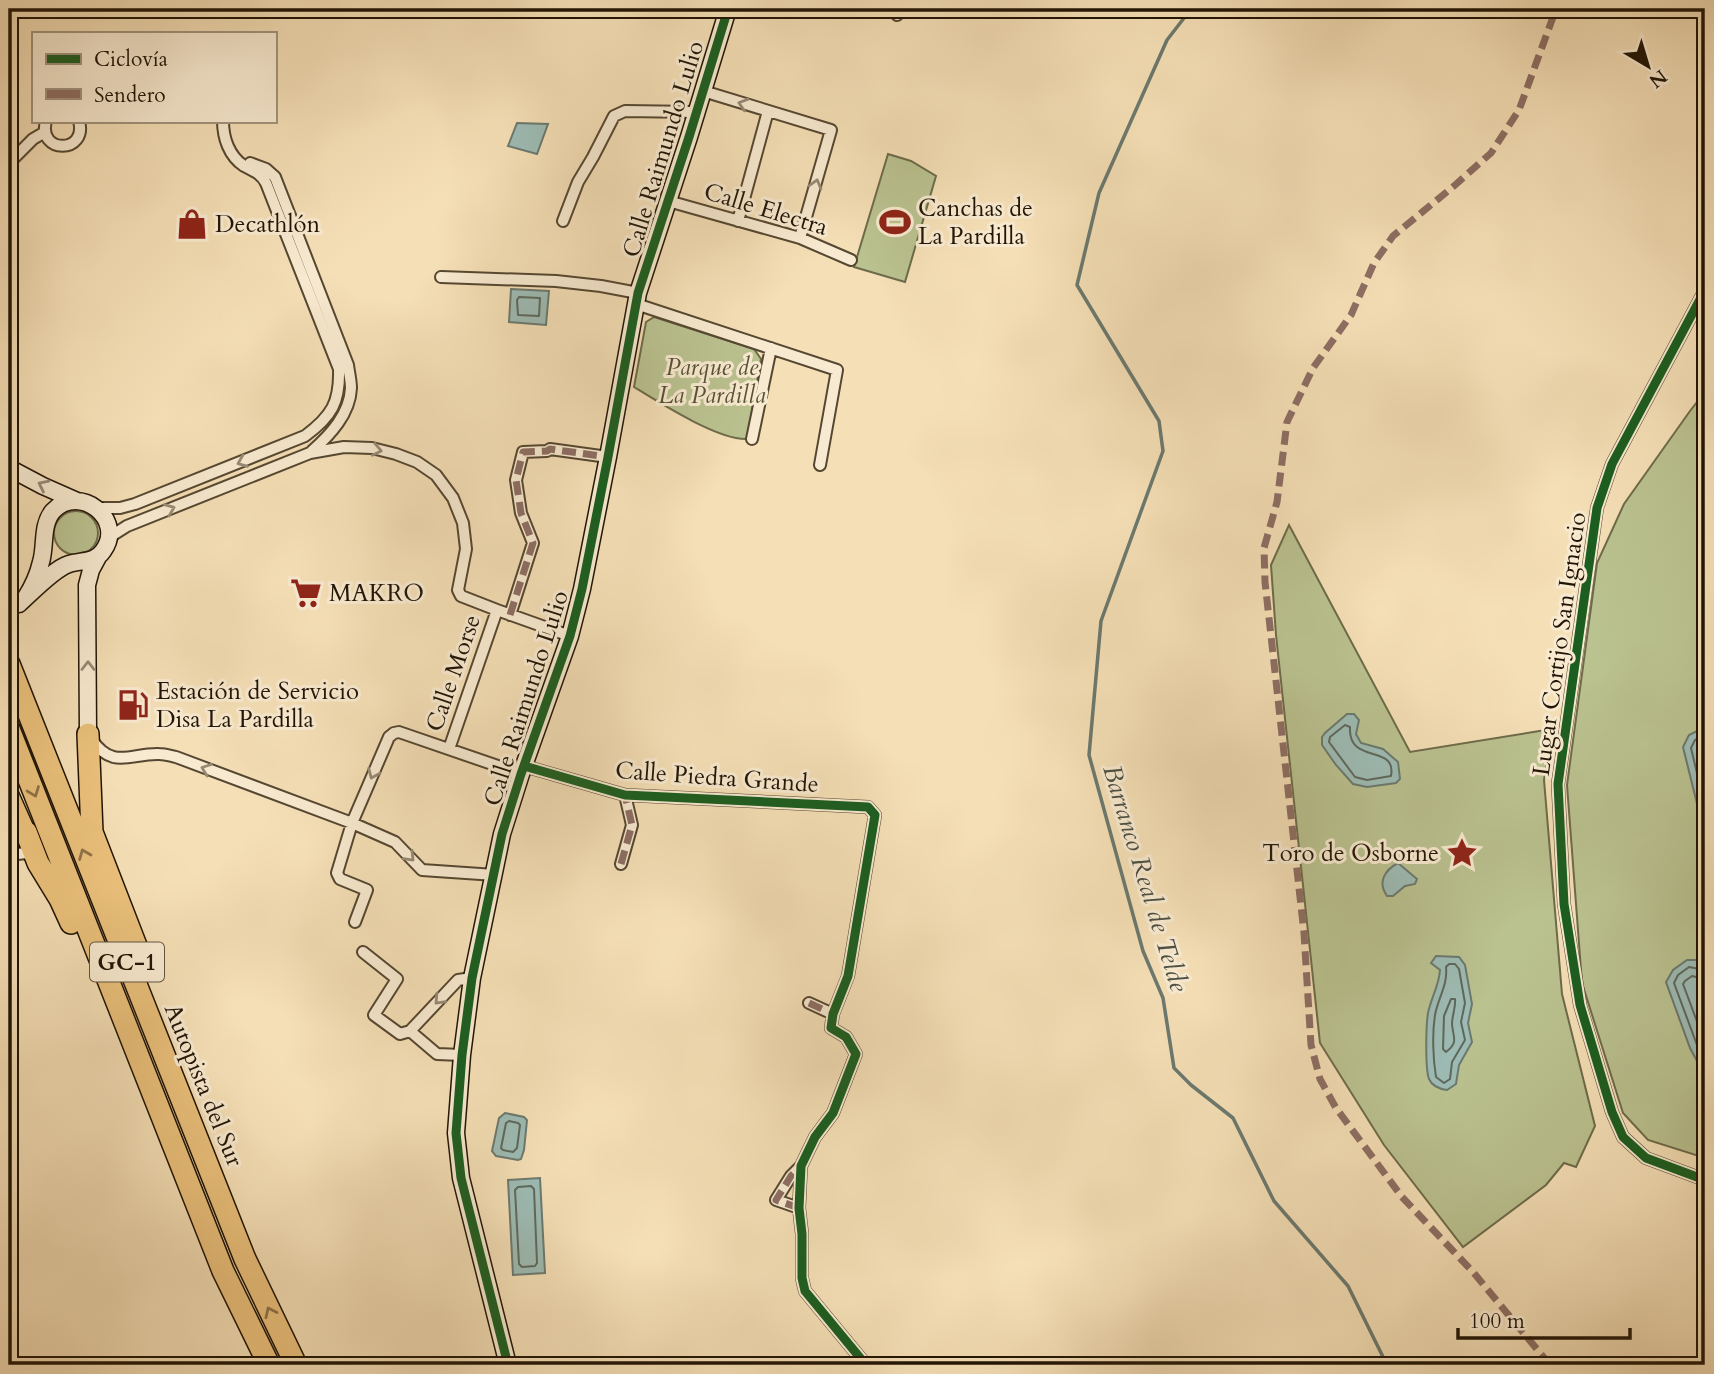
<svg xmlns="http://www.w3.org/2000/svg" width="1714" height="1374" viewBox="0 0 1714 1374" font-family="Cardo,serif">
  <rect width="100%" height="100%" fill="#f5dfb6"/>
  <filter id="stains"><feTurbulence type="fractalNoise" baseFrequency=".00286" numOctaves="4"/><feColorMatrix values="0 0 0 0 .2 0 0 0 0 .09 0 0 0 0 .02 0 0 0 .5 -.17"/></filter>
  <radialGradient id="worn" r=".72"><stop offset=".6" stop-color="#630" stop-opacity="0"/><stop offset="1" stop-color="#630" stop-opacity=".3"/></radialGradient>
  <!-- green -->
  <path fill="#bac290" stroke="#6d6b4a" stroke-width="2" d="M888,154L911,161L936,176L905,282L854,267Z
    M654,317L754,349L761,359L747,439C718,440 660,403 634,387L646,322Z
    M1705,392V1158L1648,1140L1623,1113L1582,983L1567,785L1597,563L1624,504L1690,411Z
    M54 533a22 22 0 1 1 44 0a22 22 0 1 1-44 0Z
    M1289,525L1410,752L1552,729L1544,780L1562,994L1595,1126L1576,1167L1564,1163L1546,1185L1463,1247L1384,1145L1320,1043L1276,635L1271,565Z"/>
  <!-- water -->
  <path fill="#9dbcb5" stroke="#6b796f" stroke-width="2" d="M517,123L548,124L537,154L508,146Z
    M511,289L549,291L546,325L509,322Z
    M1347,714H1354L1359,720L1356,734L1361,743L1383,749L1398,762L1400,779L1396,783L1367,787L1353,784L1336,765L1322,745V737L1325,733Z
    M1703,728H1705V869L1700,858L1703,828L1683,747L1689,735Z
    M1398,863L1417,879L1415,884L1405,886L1393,896H1387C1377,882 1385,870 1398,863Z
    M1436,956L1459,957L1465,965L1472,1004L1468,1023L1472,1042L1459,1065L1456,1084L1447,1090C1440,1089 1432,1086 1429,1079C1425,1068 1426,1025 1428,1013C1431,998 1439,986 1440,970L1431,963Z
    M1687,960H1699L1704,965L1705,1045L1703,1047L1705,1051V1073L1703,1072L1690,1048L1666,982L1673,970Z
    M505,1113L524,1117L527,1120L524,1150L521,1159L518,1160L496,1156L492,1151L499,1118Z
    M540,1178L545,1273L513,1275L508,1180Z"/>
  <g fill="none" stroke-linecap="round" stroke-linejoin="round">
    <!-- shore -->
    <path stroke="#5e685d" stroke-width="2" d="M519,297L540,298L539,316L518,315L517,300Z
      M1345,725L1350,727C1348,766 1397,743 1391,776L1367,780L1355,777L1329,742L1330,737Z
      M1705,735L1695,740L1691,748L1705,807
      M1449,964H1455L1459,969L1465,1003L1461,1022L1465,1040L1452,1062L1450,1079L1444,1083L1436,1077C1433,1059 1432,1034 1435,1015C1438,998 1448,985 1446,967Z
      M1705,970L1689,967L1678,975L1674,983L1697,1045L1705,1061
      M1705,979L1692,976L1685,981L1683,984L1705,1043
      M1451,999H1455C1456,1008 1452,1015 1452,1024C1453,1038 1459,1042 1446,1052L1443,1049L1444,1016Z
      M509,1121L518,1123L520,1125L517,1148L513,1152L503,1150L501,1148L506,1123Z
      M531,1186L534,1189L537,1263L535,1266L522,1267L519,1264L515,1190L518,1187Z"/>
    <!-- stream -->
    <path stroke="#6b796f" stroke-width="3.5" d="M1191,9L1167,40L1099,193L1077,285L1159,421L1163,451L1101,621L1089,755L1143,951L1163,998L1174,1068L1191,1085L1233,1118L1274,1201L1348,1286L1387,1365"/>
    <defs>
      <path id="street" d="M897,15L899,9
        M703,91L831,130L800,238
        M46,121C37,154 88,154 79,121
        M9,163L33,139L45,132
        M250,163L266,169L275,177L348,365C349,373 351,381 351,388C350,414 330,435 312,451
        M668,201L800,238L851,260
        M563,221L578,182L593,157L614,116L625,111L696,112
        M738,221L768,111
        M441,277L556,281L601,286L638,293
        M1705,290L1612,464L1597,508L1558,784L1564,904L1580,1005L1612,1112L1623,1137L1646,1158L1705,1180
        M636,304L837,370L820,465
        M752,439L771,348
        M96,508H120L135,504L305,436C332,416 340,402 339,369L266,183C261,173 253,171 244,166C229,156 223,138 223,121
        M108,538L127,526L310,453L344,447L372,448L396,454L417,462L436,475L453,498L463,523L466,549L458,590L461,596L497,610L570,636
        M510,615L533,543L521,513L516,480L523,452L547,451L550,449L608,457
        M92,740C113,770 131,753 159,754C165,754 171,756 176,757L352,823L395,842L422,870L495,875
        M449,749L497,610
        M524,766L625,795L868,807L875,815L848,976L833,1014L831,1028L846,1037L856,1054L833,1113L815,1137L801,1166L799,1208L802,1234V1278L805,1291L866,1365
        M9,855L26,853L35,860
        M621,864L632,825L625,795
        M355,922L367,890L340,879L337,873L352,823L389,737L394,733L399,732L521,774
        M363,952L397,979L374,1015L400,1034L410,1031L458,980L472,978
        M809,1003L833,1014
        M410,1031L437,1054L462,1055
        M799,1208L776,1200L791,1176L801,1166"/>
      <path id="secondary" d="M9,468L43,486L77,501
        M19,604C31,593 55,568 69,564C81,560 95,563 103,551C126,520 80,483 53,511C41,525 46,546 41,562C38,575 33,586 26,597
        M88,734L87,585L91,570L98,557
        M508,1365L461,1178L456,1133L462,1055L472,978L502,834L521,774L570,636L582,589L608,457L638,293L689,137L728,9"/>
      <path id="primary" d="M9,794L26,832"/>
      <path id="highway" d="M9,664L245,1259L296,1365
        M9,729L223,1271L269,1365
        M88,734L92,832L140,956
        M26,832L38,863L60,899L71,923"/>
    </defs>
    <!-- street casing -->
    <use href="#street" stroke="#554731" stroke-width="14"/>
    <!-- secondary casing -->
    <use href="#secondary" stroke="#201405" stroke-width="19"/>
    <!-- primary casing -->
    <use href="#primary" stroke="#201405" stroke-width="21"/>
    <!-- highway casing -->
    <use href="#highway" stroke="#201405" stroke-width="24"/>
    <!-- street -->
    <use href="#street" stroke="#f8ead0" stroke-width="10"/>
    <!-- secondary -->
    <use href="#secondary" stroke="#f8ead0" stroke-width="16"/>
    <!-- primary -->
    <use href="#primary" stroke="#eac07b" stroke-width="18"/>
    <!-- highway -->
    <use href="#highway" stroke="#eac07b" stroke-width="21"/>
    <!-- quiet -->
    <path stroke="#8d6e63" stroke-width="7" stroke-dasharray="14 7" stroke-linecap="butt" d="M510,615L533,543L521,513L516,480L523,452L547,451L550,449L608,457
      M621,864L632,825L625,795
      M809,1003L833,1014
      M799,1208L776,1200L791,1176L801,1166
      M1550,1365L1473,1272L1402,1197L1336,1108L1320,1079L1311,1045L1304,933L1265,582L1264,548L1277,502L1287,422L1313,368L1351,315L1374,263L1393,236L1454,186L1491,153L1519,110L1556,9"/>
    <defs>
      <path id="cycleway" d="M1705,290L1612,464L1597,508L1558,784L1564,904L1580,1005L1612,1112L1623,1137L1646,1158L1705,1180
        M524,766L625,795L868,807L875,815L848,976L833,1014L831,1028L846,1037L856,1054L833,1113L815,1137L801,1166L799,1208L802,1234V1278L805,1291L866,1365
        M508,1365L461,1178L456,1133L462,1055L472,978L502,834L521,774L570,636L582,589L608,457L638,293L689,137L728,9"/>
    </defs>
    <!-- cycleway casing -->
    <use href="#cycleway" stroke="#f8ead0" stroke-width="13"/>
    <!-- cycleway -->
    <use href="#cycleway" stroke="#1b5e20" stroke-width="9"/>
  </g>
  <!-- one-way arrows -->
  <defs><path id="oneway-chevron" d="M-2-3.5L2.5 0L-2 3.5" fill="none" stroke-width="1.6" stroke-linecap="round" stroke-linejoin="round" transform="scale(1.75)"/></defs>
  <g stroke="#978a75">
    <use href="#oneway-chevron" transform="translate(743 104) rotate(-163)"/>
    <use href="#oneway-chevron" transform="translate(816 184) rotate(-74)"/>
    <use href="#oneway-chevron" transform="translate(377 450) rotate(12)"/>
    <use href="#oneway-chevron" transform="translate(242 462) rotate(158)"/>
    <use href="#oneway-chevron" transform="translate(43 485) rotate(-154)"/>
    <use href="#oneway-chevron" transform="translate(170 509) rotate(-22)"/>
    <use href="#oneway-chevron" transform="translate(88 666) rotate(-90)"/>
    <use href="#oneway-chevron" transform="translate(206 769) rotate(-160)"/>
    <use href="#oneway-chevron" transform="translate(373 774) rotate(113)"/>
    <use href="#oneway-chevron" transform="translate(410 857) rotate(46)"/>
    <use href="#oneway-chevron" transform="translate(439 1000) rotate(133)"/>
  </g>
  <g stroke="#8f7346">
    <use href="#oneway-chevron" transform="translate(34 792) rotate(69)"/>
    <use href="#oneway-chevron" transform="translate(84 854) rotate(-112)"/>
    <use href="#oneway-chevron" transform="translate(270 1312) rotate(-115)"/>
  </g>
  <!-- icons -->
  <defs>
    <symbol id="stadium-bare" viewBox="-9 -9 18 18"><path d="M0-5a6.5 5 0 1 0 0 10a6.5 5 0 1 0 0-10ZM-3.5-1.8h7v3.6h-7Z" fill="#8f2418" stroke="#f8ead0" stroke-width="2.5" paint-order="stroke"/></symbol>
    <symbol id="shop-bare" viewBox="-9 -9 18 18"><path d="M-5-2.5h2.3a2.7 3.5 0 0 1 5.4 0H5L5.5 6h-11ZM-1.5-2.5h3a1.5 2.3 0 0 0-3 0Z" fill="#8f2418" stroke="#f8ead0" stroke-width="2.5" paint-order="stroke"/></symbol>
    <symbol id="supermarket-bare" viewBox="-9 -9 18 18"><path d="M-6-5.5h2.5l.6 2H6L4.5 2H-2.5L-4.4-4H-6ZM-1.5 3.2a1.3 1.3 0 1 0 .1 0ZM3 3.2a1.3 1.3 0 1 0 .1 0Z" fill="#8f2418" stroke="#f8ead0" stroke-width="2.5" paint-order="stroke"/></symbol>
    <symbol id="fuel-bare" viewBox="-9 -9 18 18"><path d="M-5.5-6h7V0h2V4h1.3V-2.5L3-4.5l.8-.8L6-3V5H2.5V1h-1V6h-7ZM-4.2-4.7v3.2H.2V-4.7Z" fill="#8f2418" stroke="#f8ead0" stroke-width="2.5" paint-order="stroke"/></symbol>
    <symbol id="sight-bare" viewBox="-9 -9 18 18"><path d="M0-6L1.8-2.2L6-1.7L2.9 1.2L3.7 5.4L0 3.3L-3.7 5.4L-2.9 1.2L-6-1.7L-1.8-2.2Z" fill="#8f2418" stroke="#f8ead0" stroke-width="2.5" paint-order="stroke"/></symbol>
  </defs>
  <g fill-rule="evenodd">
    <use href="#stadium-bare" x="873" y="200" width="44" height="44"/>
    <use href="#shop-bare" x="170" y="202" width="44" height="44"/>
    <use href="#supermarket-bare" x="284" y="571" width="44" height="44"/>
    <use href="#fuel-bare" x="111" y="683" width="44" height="44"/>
    <use href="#sight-bare" x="1440" y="831" width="44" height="44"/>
  </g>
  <g text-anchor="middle" stroke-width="6" stroke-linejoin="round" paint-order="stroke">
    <!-- shield labels -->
    <rect fill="#f8ead0" stroke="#615442" stroke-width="2" x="90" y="942.5" width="74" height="39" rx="5"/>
    <g font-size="23" font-weight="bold" fill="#201405">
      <text x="127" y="970">GC-1</text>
    </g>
    <!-- street labels -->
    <g font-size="24" fill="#201405" stroke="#f8ead0">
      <text transform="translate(663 149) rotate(-73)" y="8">Calle Raimundo Lulio</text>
      <text transform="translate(766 209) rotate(17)" y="8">Calle Electra</text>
      <text transform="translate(1559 644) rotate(-82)" y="8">Lugar Cortijo San Ignacio</text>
      <text transform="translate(453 673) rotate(-71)" y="8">Calle Morse</text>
      <text transform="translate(526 698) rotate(-72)" y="8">Calle Raimundo Lulio</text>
      <text transform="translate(717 777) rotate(4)" y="8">Calle Piedra Grande</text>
      <text transform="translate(204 1085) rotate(68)" y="8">Autopista del Sur</text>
    </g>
    <!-- poi labels -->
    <g font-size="24" fill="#201405" stroke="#f8ead0" text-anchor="start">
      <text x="918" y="216">Canchas de<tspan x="918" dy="28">La Pardilla</tspan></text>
      <text x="215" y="232">Decathlón</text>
      <text x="329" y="601">MAKRO</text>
      <text x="156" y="699">Estación de Servicio<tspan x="156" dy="28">Disa La Pardilla</tspan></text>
      <text x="1439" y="861" text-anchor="end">Toro de Osborne</text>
    </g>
    <!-- park labels -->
    <g font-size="24" font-style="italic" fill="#565136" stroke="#f8ead0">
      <text x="712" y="375">Parque de<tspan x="712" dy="28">La Pardilla</tspan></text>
    </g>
    <!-- water labels -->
    <g font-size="26" font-style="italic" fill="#4c4f43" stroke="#f8ead0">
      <text transform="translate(1146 878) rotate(73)" y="9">Barranco Real de Telde</text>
    </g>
  </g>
  <!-- margin -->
  <rect width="1714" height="1374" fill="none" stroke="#f5dfb6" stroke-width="35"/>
  <rect x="10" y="10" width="1693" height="1353" fill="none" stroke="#201405" stroke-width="3.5"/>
  <rect x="18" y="18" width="1679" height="1339" fill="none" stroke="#201405" stroke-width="2"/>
  <!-- legend -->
  <rect x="32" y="32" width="245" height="91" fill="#f8ead0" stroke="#a2947f" stroke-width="2"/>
  <rect x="46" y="54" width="35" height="10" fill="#1b5e20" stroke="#a2947f" stroke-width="2"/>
  <text x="94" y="66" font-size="21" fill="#201405">Ciclovía</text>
  <rect x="46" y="89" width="35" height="10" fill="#8d6e63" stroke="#a2947f" stroke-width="2"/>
  <text x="94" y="102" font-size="21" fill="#201405">Sendero</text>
  <!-- north arrow -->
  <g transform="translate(1648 66) rotate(142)" stroke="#f8ead0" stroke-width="5" paint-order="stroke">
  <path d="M0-5L12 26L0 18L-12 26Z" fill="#201405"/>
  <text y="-10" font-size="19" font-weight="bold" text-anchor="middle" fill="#201405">N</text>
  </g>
  <!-- scale -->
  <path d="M1458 1328v10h172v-10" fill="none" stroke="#201405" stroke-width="3.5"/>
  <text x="1469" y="1328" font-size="21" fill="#201405" stroke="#f8ead0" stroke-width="5" paint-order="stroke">100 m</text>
  <rect width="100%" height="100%" filter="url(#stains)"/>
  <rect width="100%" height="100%" fill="url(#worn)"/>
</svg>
